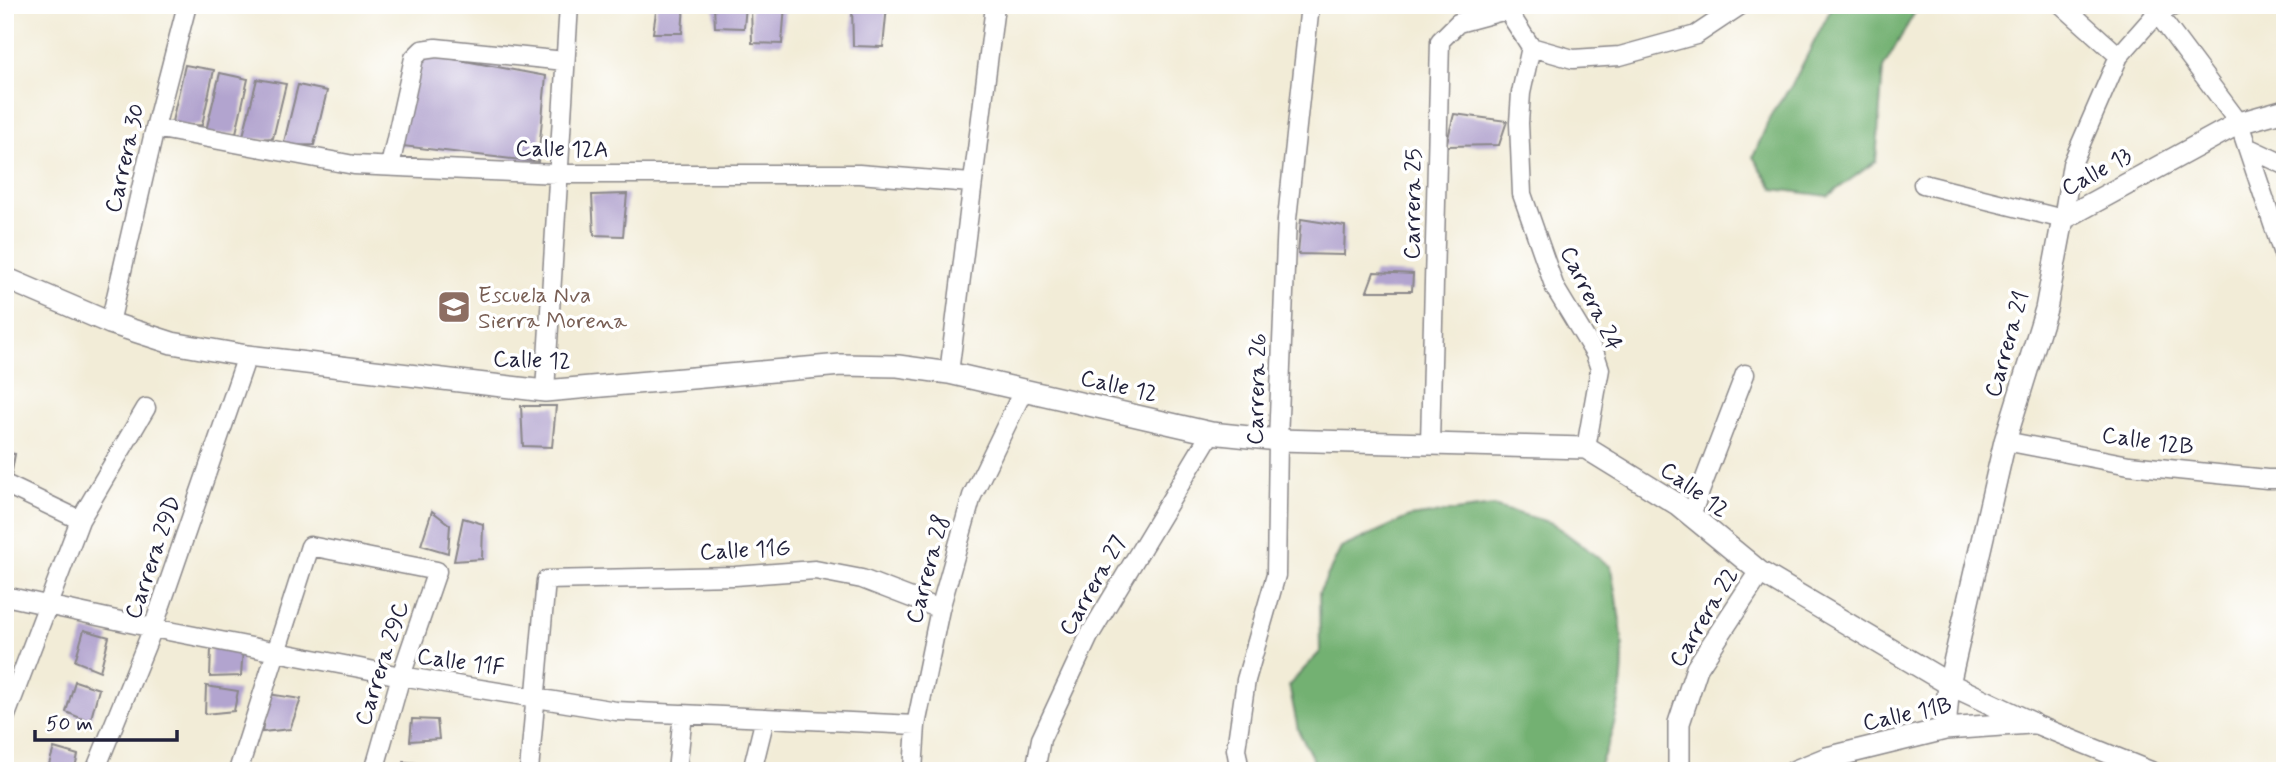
<svg xmlns="http://www.w3.org/2000/svg" width="2290" height="776" viewBox="0 0 2290 776" font-family="Mynerve,sans-serif">
  <rect width="100%" height="100%" fill="#fff"/>
  <filter id="ink" filterUnits="userSpaceOnUse"><feTurbulence type="fractalNoise" baseFrequency=".0143" numOctaves="2"/><feDisplacementMap in="SourceGraphic" scale="14" xChannelSelector="R" yChannelSelector="G"/><feConvolveMatrix kernelMatrix="1 2 1 2 8 2 1 2 1" color-interpolation-filters="sRGB"/></filter>
  <filter id="wash" filterUnits="userSpaceOnUse"><feTurbulence type="fractalNoise" baseFrequency=".00686" numOctaves="4" result="noise"/><feDisplacementMap in="SourceGraphic" scale="28" xChannelSelector="R" yChannelSelector="G"/><feGaussianBlur stdDeviation="1.57" result="paint"/><feColorMatrix in="noise" values="0 0 0 0 0 0 0 0 0 0 0 0 0 0 0 0 0 1.4 0 .05"/><feComposite in="paint" operator="in"/></filter>
  <g filter="url(#wash)">
    <rect width="100%" height="100%" fill="#f2ecd7"/>
    <!-- forest -->
    <path fill="#73b172" stroke="#4a6a56" stroke-width="2" d="M1833,5H1919L1883,68L1876,161L1828,196L1774,189L1753,157L1772,113L1792,85Z
      M1493,506L1552,523L1611,567C1614,590 1620,614 1622,637C1626,682 1616,731 1597,771H1319L1298,730L1289,685L1320,652L1319,593L1341,548L1409,517Z"/>
    <g id="blocks">
      <!-- building -->
      <path fill="#b2a4cf" d="M657,5H684L682,33H653Z
        M714,5H746L744,28L715,27Z
        M751,5H785L782,44L752,43Z
        M852,6H887L883,47L853,46Z
        M421,53L546,76L538,162L394,145Z
        M185,65L214,70L202,125L171,126Z
        M220,73L248,79L236,133L205,135Z
        M257,79L286,84L273,138L242,140Z
        M298,85L327,91L314,145L283,146Z
        M1454,114L1507,121L1499,145L1446,146Z
        M627,194L623,236L594,235L592,195Z
        M1301,219L1345,226L1344,255L1298,254Z
        M1374,272L1413,274L1412,291H1367Z
        M521,406H556L552,447L523,446Z
        M5,453L15,454L11,477L5,475Z
        M432,511L450,525L448,553L421,545Z
        M463,518L483,524L482,559L454,561Z
        M84,630L109,637L100,671L75,661Z
        M211,648H243L241,676L210,677Z
        M75,681L99,689L90,722L66,712Z
        M206,686L238,691L234,711L205,714Z
        M268,694L301,699L290,729L262,732Z
        M412,719L437,720L439,739L410,741Z
        M54,748L78,755L74,771H47Z
        M404,762L429,764V771H403Z"/>
    </g>
  </g>
  <g filter="url(#ink)">
    <use href="#blocks" fill-opacity="0" stroke="#8a8789" stroke-width="2"/>
    <g fill="none" stroke-linecap="round" stroke-linejoin="round">
      <defs>
        <path id="minor" d="M1504,5L1531,47
          M2062,5L2119,56
          M2151,5L2239,123L2285,260
          M1531,47L1521,93L1519,123L1522,194L1555,288L1595,354L1600,369L1586,448
          M1531,47L1573,59L1620,56L1696,35L1741,5
          M155,128L354,165L558,174H859L971,183
          M2249,148L2285,165
          M390,166L414,58L422,50L436,48L565,61
          M1923,184L2063,219L2072,164L2119,56L2156,14L2176,5
          M110,323L155,128L187,5
          M949,373L995,6
          M545,391L569,5
          M2005,441L2129,465L2267,479H2285
          M1430,443L1440,41L1458,23L1506,10
          M5,484L80,520
          M1691,515L1745,374
          M5,596L153,628L401,676L616,711L916,725
          M5,718L80,520L146,408
          M2032,723L2151,771
          M95,771L153,628L247,356
          M238,771L310,546L437,571L401,676L374,771
          M529,771L546,580L735,576L815,570L862,579L940,609
          M677,771L683,714
          M752,771L765,718
          M913,771L916,725L940,609L972,496L1023,391
          M1035,771L1041,739L1089,636L1211,433
          M1240,771L1236,749L1246,680L1276,575L1278,440L1287,219L1310,5"/>
        <path id="tertiary" d="M5,278L110,323L172,343L247,356L545,391L841,365L898,366L949,373L1211,433L1278,440L1586,448L1677,504L1760,572L1949,684L2032,723
          M1945,729L1949,684L2005,441L2046,309L2063,219L2239,123L2285,110
          M1679,771V723L1697,668L1760,572
          M1795,771L1827,758L1945,729L2030,723"/>
      </defs>
      <!-- minor casing -->
      <use href="#minor" stroke="#8a8789" stroke-width="21"/>
      <!-- tertiary casing -->
      <use href="#tertiary" stroke="#8a8789" stroke-width="24"/>
      <!-- minor -->
      <use href="#minor" stroke="#fff" stroke-width="18"/>
      <!-- tertiary -->
      <use href="#tertiary" stroke="#fff" stroke-width="21"/>
    </g>
  </g>
  <!-- icons -->
  <defs>
    <symbol id="school-square" viewBox="-11 -11 22 22"><rect x="-9" y="-9" width="18" height="18" rx="4" fill="#8d6e63" stroke="#fff"/><path d="M0-5L7-2L0 1L-7-2ZM-4 1L0 2.5L4 1V4Q0 6-4 4Z" fill="#fff"/></symbol>
  </defs>
  <g fill-rule="evenodd">
    <use href="#school-square" x="435" y="288" width="38" height="38"/>
  </g>
  <g text-anchor="middle" stroke-width="7" stroke-linejoin="round" paint-order="stroke">
    <!-- street labels -->
    <g font-size="23" fill="#22223b" stroke="#fff">
      <text transform="translate(562 148) rotate(1)" y="8">Calle 12A</text>
      <text transform="translate(124 158) rotate(-77)" y="8">Carrera 30</text>
      <text transform="translate(2096 171) rotate(-29)" y="8">Calle 13</text>
      <text transform="translate(1412 204) rotate(-89)" y="8">Carrera 25</text>
      <text transform="translate(1592 298) rotate(64)" y="8">Carrera 24</text>
      <text transform="translate(2006 344) rotate(-74)" y="8">Carrera 21</text>
      <text transform="translate(532 359) rotate(2)" y="8">Calle 12</text>
      <text transform="translate(1119 385) rotate(13)" y="8">Calle 12</text>
      <text transform="translate(1256 389) rotate(-88)" y="8">Carrera 26</text>
      <text transform="translate(2148 440) rotate(8)" y="8">Calle 12B</text>
      <text transform="translate(1695 489) rotate(36)" y="8">Calle 12</text>
      <text transform="translate(745 549) rotate(-3)" y="8">Calle 11G</text>
      <text transform="translate(152 557) rotate(-71)" y="8">Carrera 29D</text>
      <text transform="translate(927 569) rotate(-75)" y="8">Carrera 28</text>
      <text transform="translate(1092 585) rotate(-60)" y="8">Carrera 27</text>
      <text transform="translate(1703 617) rotate(-59)" y="8">Carrera 22</text>
      <text transform="translate(461 661) rotate(8)" y="8">Calle 11F</text>
      <text transform="translate(381 663) rotate(-72)" y="8">Carrera 29C</text>
      <text transform="translate(1907 713) rotate(-12)" y="8">Calle 11B</text>
    </g>
    <!-- education labels -->
    <g font-size="23" fill="#785e54" stroke="#fff" text-anchor="start">
      <text x="478" y="302">Escuela Nva<tspan x="478" dy="26">Sierra Morena</tspan></text>
    </g>
  </g>
  <!-- margin -->
  <rect width="2290" height="776" fill="none" stroke="#fff" stroke-width="28"/>
  <!-- scale -->
  <path d="M35 730v10h142v-10" fill="none" stroke="#22223b" stroke-width="3.5"/>
  <text x="46" y="730" font-size="21" fill="#22223b" stroke="#ffffff" stroke-width="5" paint-order="stroke">50 m</text>
</svg>
